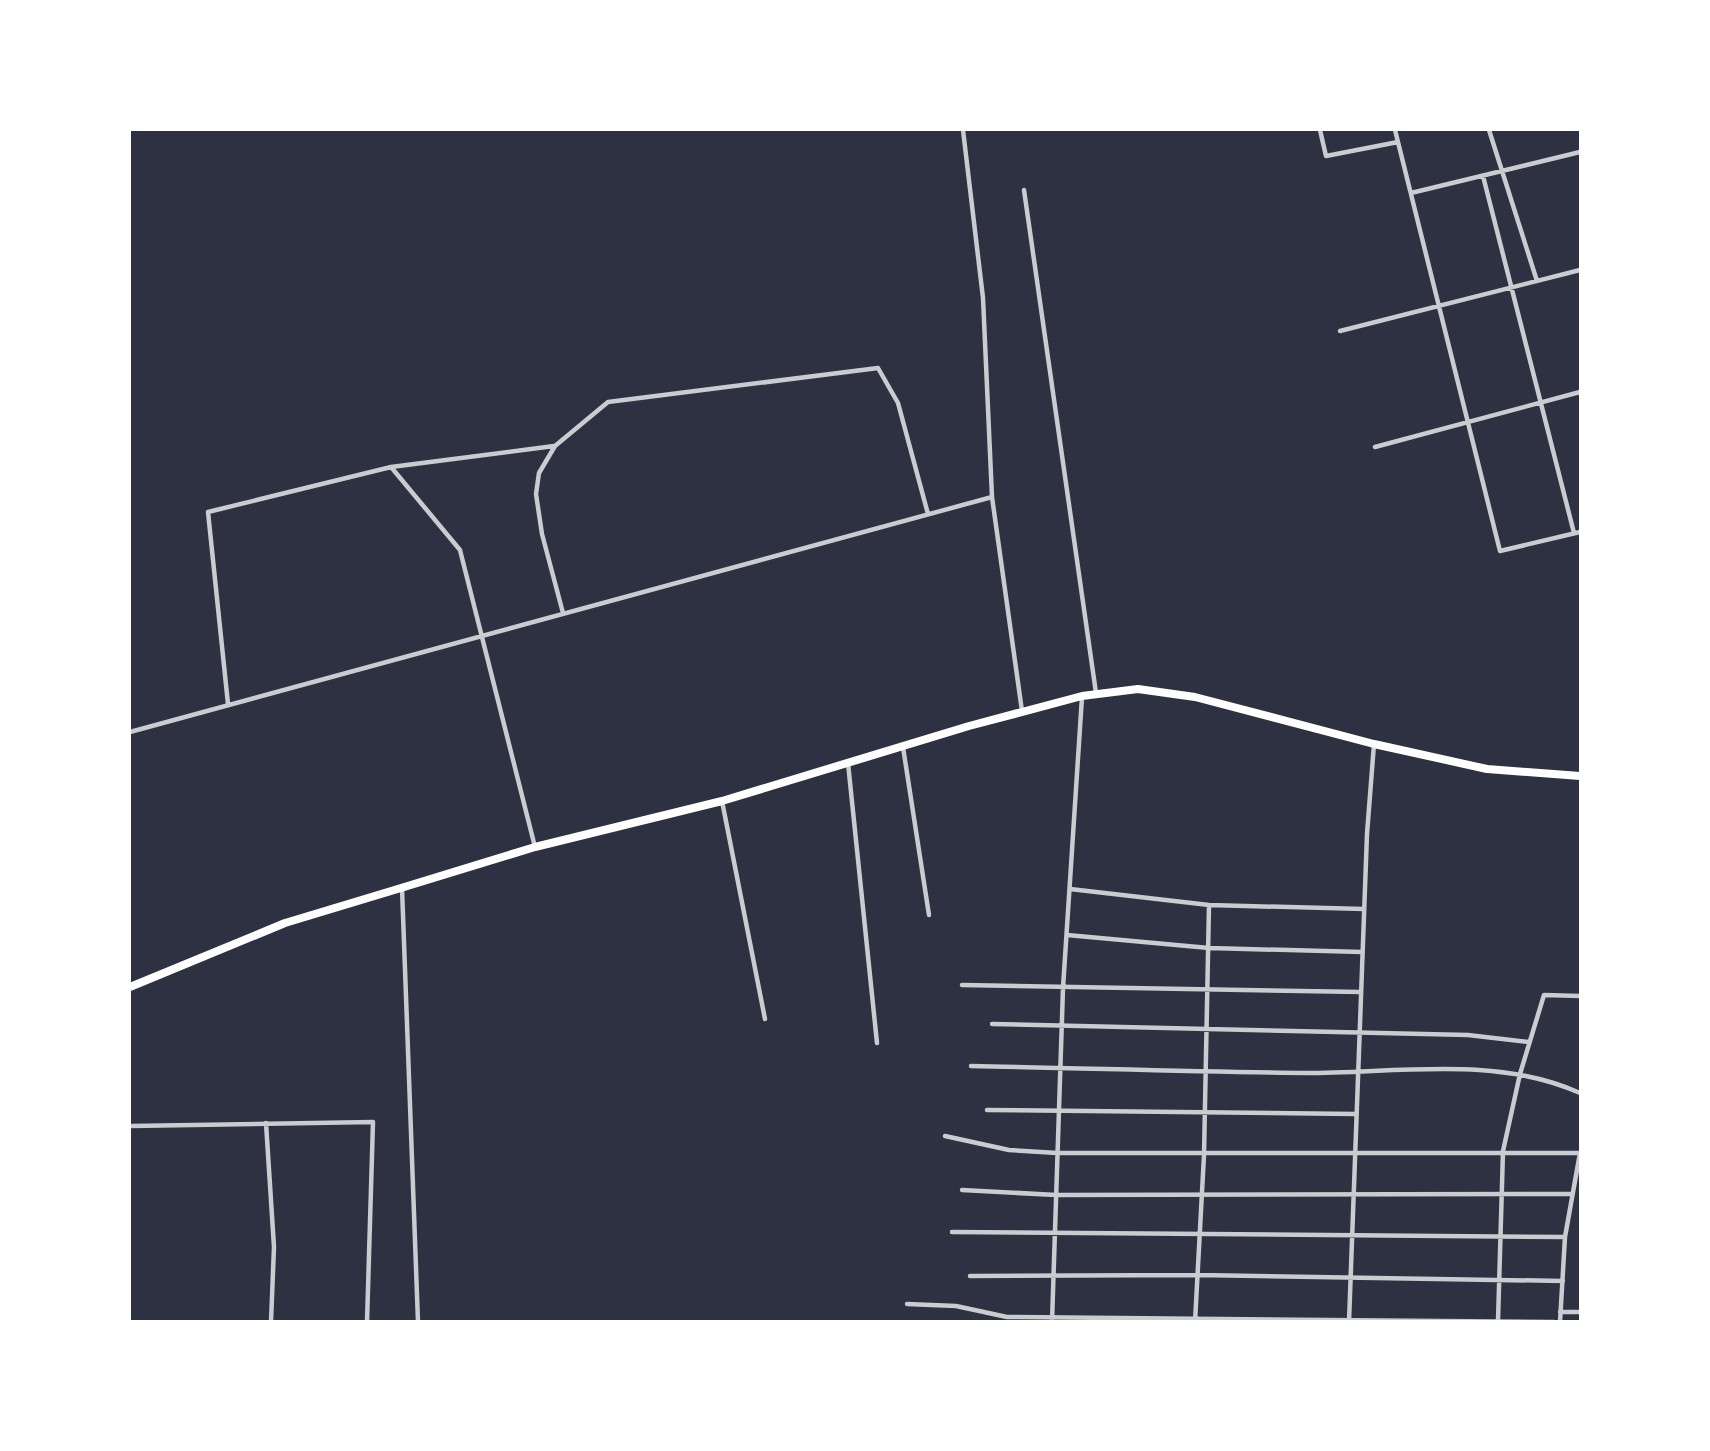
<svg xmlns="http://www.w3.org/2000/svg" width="1710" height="1451" viewBox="0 0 1710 1451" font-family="Montserrat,sans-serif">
  <rect width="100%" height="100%" fill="#2d3142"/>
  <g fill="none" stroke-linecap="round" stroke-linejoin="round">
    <!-- minor -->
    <path stroke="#caccd0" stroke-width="4.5" d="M963,130L983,298L992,497L1022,711
      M1320,130L1326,156L1398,142
      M1395,130L1500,551L1580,532
      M1489,130L1537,281
      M1483,176L1574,533
      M1024,190L1096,693
      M1411,193L1580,152
      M1340,331L1580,270
      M1375,447L1580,392
      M391,467L554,446
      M563,613L542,534L536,494L539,473L555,446L608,402L878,368L898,403L928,514
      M228,704L208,512L391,467L460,550L535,847
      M130,732L992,497
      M903,747L929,915
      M848,763L877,1043
      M722,801L765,1019
      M402,888L418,1322
      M1070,889L1209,905L1364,909
      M1067,935L1209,948L1362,952
      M962,985L1361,992
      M992,1024L1468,1035L1529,1042
      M971,1066C1083,1068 1195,1072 1307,1073C1396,1073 1496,1055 1580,1093
      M987,1110L1356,1114
      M266,1123L274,1247L271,1322
      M130,1126L373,1122L367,1322
      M945,1136L1009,1150L1057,1153H1580
      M962,1190L1056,1195L1571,1194
      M952,1232L1565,1237
      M970,1276L1198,1275L1563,1281
      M907,1304L956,1306L1007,1317L1554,1322
      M1560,1312H1580
      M1498,1321L1503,1151L1520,1074L1544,995L1580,996
      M1052,1322L1063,988L1082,697
      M1195,1322L1204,1155L1209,905
      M1349,1322L1367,834L1374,744
      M1560,1322L1565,1237L1580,1153"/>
    <!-- trunk -->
    <path stroke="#fff" stroke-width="8" d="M130,987L285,923L401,888L535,847L722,801L969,726L1082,696L1138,689L1195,697L1374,744L1487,769L1580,776"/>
  </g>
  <!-- border -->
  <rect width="1710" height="1451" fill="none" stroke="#ffffff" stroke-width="262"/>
</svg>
